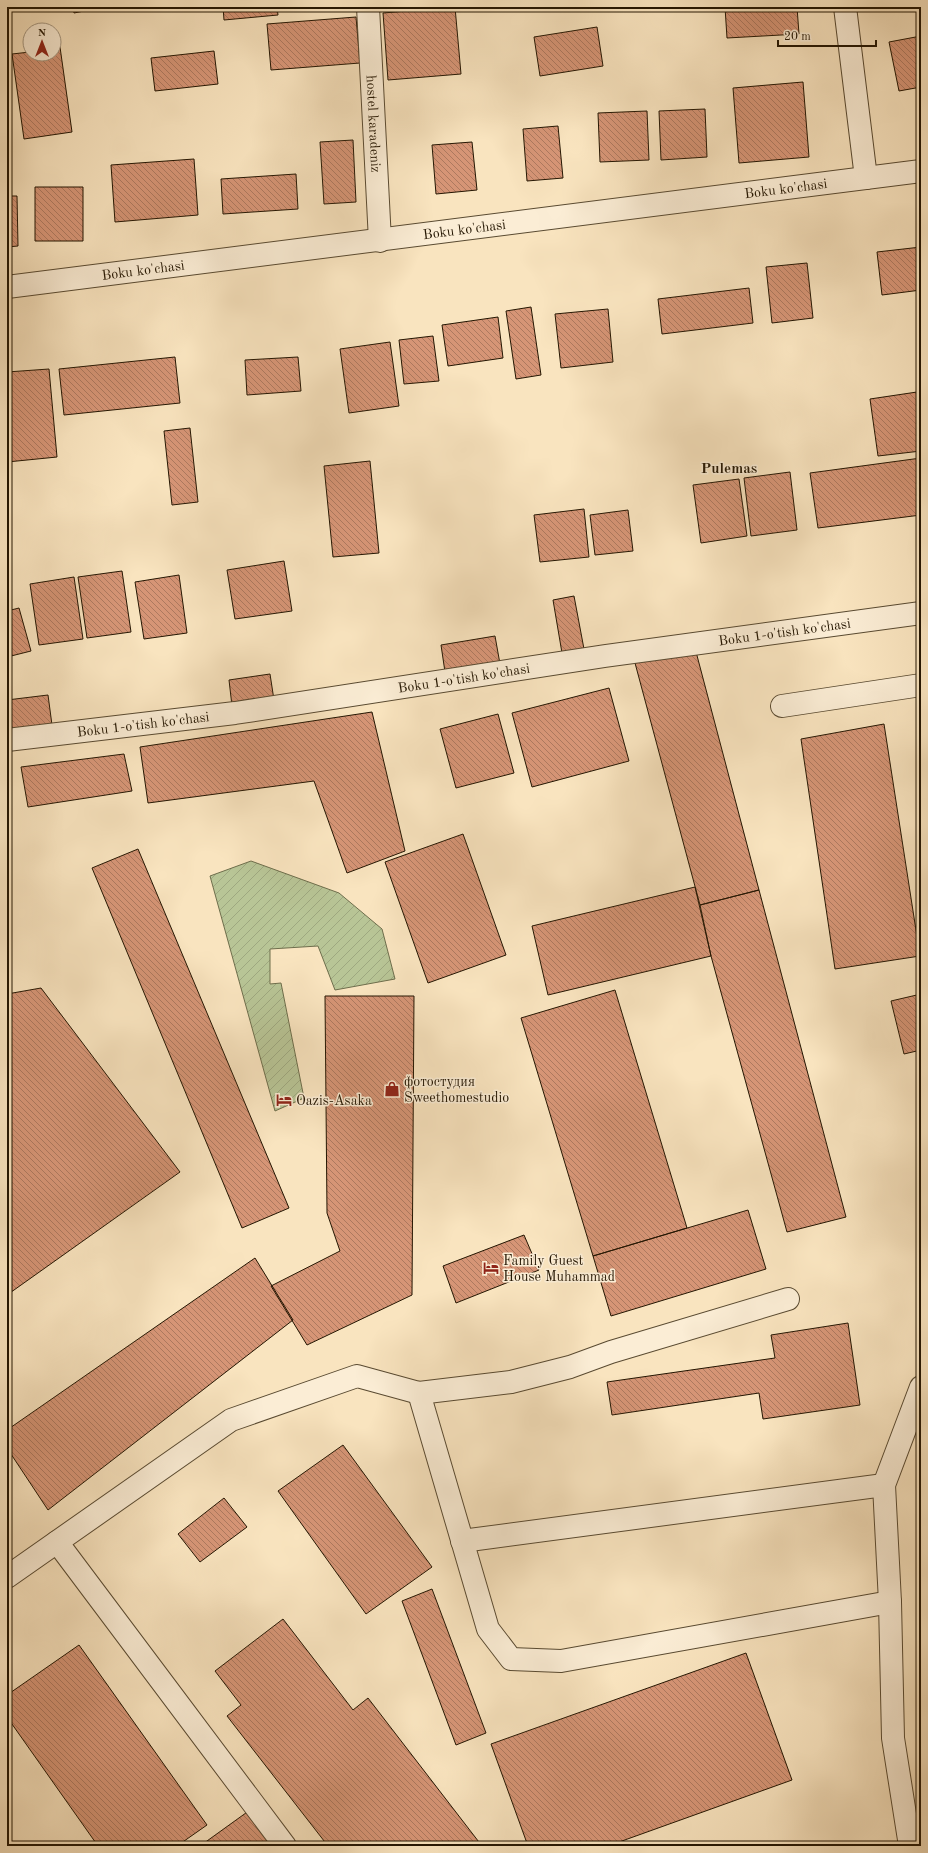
<svg xmlns="http://www.w3.org/2000/svg" width="928" height="1853" viewBox="0 0 928 1853" font-family="'Old Standard TT',serif">
  <defs>
    <pattern id="garden-furrows" width="10" height="10" patternUnits="userSpaceOnUse"><rect width="10" height="10" fill="#b8c596"/><path d="M-1 1l2-2M0 10L10 0M9 11l2-2" fill="none" stroke="#9ea880"/></pattern>
    <pattern id="building-back-hatch" width="6" height="6" patternUnits="userSpaceOnUse"><rect width="6" height="6" fill="#d69576"/><path d="M-1 5l2 2M0 0l6 6M5-1l2 2" fill="none" stroke="#ad795f"/></pattern>
  </defs>
  <rect width="100%" height="100%" fill="#f9e4bf"/>
  <filter id="stains"><feTurbulence type="fractalNoise" baseFrequency=".005" numOctaves="4"/><feColorMatrix values="0 0 0 0 .2 0 0 0 0 .09 0 0 0 0 .02 0 0 0 .5 -.17"/></filter>
  <radialGradient id="worn" r=".72"><stop offset=".6" stop-color="#630" stop-opacity="0"/><stop offset="1" stop-color="#630" stop-opacity=".3"/></radialGradient>
  <!-- garden -->
  <path fill="url(#garden-furrows)" stroke="#6e6e4c" d="M251,861L339,893L382,929L395,979L335,990L318,946L270,949V984L281,983L304,1098L275,1111L210,876Z"/>
  <!-- building -->
  <path fill="url(#building-back-hatch)" stroke="#241602" d="M7,7L10,45H7Z
    M73,7H104L74,13Z
    M223,7H277L278,15L224,20Z
    M455,7L461,74L388,80L383,13Z
    M725,7H797L799,34L727,38Z
    M356,17L360,63L271,70L267,24Z
    M597,27L603,66L540,76L534,37Z
    M921,36V87L899,91L889,42Z
    M60,47L72,132L24,139L12,54L30,52V54H54V48Z
    M214,51L218,84L155,91L151,58Z
    M803,82L809,157L739,163L733,88Z
    M705,109L707,157L661,160L659,111Z
    M647,111L649,160L600,162L598,113Z
    M558,126L563,178L527,181L523,129Z
    M353,140L356,202L324,204L320,142Z
    M472,142L477,190L436,194L432,145Z
    M194,159L198,215L115,222L111,165Z
    M296,174L298,209L223,214L221,179Z
    M35,187H83V241H35Z
    M7,196H17L18,246L7,247Z
    M921,247V290L882,295L877,252Z
    M807,263L813,318L772,323L766,267Z
    M749,288L753,323L662,334L658,299Z
    M531,307L541,375L516,379L506,311Z
    M608,309L613,362L561,368L555,314Z
    M498,317L503,358L448,366L442,325Z
    M433,336L439,381L404,384L399,340Z
    M390,342L399,406L349,413L340,349Z
    M175,357L180,403L64,415L59,369Z
    M298,357L301,391L247,395L245,360Z
    M49,369L57,457L7,462V372Z
    M917,392L921,425V451L878,456L870,399Z
    M190,428L198,502L172,505L164,431Z
    M921,458V515L818,528L810,473Z
    M370,461L379,553L333,557L324,466Z
    M790,472L797,530L751,536L744,478Z
    M739,479L747,536L701,543L693,485Z
    M584,509L589,557L540,562L534,515Z
    M628,510L633,551L595,555L590,515Z
    M284,561L292,611L235,619L227,570Z
    M122,571L131,632L87,638L78,577Z
    M179,575L187,633L144,639L135,582Z
    M74,577L83,639L39,645L30,584Z
    M574,596L584,649L562,653L553,600Z
    M19,608L31,651L7,657V611Z
    M495,636L500,664L445,672L441,645Z
    M695,648L759,890L700,905L635,663Z
    M270,674L274,700L232,706L229,680Z
    M609,688L629,761L532,787L512,713Z
    M48,695L52,725L7,730V700Z
    M372,712L405,851L347,873L314,781L148,803L140,747Z
    M498,714L514,773L456,788L440,729Z
    M884,724L920,956L835,969L801,739Z
    M124,754L132,791L28,807L21,767Z
    M463,834L506,955L428,983L385,862Z
    M138,849L289,1208L242,1228L92,868Z
    M695,887L711,956L548,995L532,926Z
    M759,890L846,1217L787,1232L711,956L700,905Z
    M41,988L180,1172L7,1295V994Z
    M615,990L687,1228L593,1256L521,1018Z
    M921,994V1050L904,1054L891,1001Z
    M325,996H414L412,1295L307,1345L271,1286L340,1251L327,1213Z
    M748,1210L766,1269L611,1316L593,1256Z
    M524,1235L539,1270L456,1303L443,1266Z
    M255,1258L293,1320L48,1510L7,1448V1430Z
    M848,1323L860,1405L763,1419L759,1393L612,1415L607,1382L775,1358L771,1335Z
    M343,1445L432,1567L366,1614L278,1491Z
    M224,1498L247,1527L200,1562L178,1534Z
    M7,1520L11,1525L7,1528Z
    M432,1589L486,1733L456,1745L402,1601Z
    M283,1619L353,1710L368,1698L482,1846H328L227,1716L241,1705L215,1671Z
    M79,1645L207,1825L177,1846H98L7,1717V1695Z
    M746,1653L792,1780L608,1846H528L491,1744Z
    M250,1810L276,1846H200Z"/>
  <g fill="none" stroke-linecap="round" stroke-linejoin="round">
    <defs>
      <g id="minor">
        <path id="s1" d="M368,7L380,241"/>
        <path d="M845,7L866,178"/>
        <path id="s2" d="M7,287L921,171"/>
        <path d="M782,706L921,685"/>
        <path id="s3" d="M7,740L235,713L605,656L921,613"/>
        <path d="M419,1393L488,1629L511,1659L561,1661L890,1602"/>
        <path d="M462,1541L884,1485"/>
        <path d="M57,1542L285,1846"/>
        <path d="M7,1577L231,1420L357,1376L419,1393L511,1382L570,1367L611,1352L788,1299"/>
        <path d="M910,1846L893,1738L890,1602L884,1485L921,1387"/>
      </g>
    </defs>
    <!-- minor casing -->
    <use href="#minor" stroke="#594a31" stroke-width="24"/>
    <!-- minor -->
    <use href="#minor" stroke="#fbedd5" stroke-width="22"/>
  </g>
  <!-- icons -->
  <defs>
    <symbol id="shop-bare" viewBox="-9 -9 18 18"><path d="M-5-2.5h2.3a2.7 3.5 0 0 1 5.4 0H5L5.5 6h-11ZM-1.5-2.5h3a1.5 2.3 0 0 0-3 0Z" fill="#8f2418" stroke="#fbedd5" stroke-width="2.5" paint-order="stroke"/></symbol>
    <symbol id="hotel-bare" viewBox="-9 -9 18 18"><path d="M-6-4.5h1.5V1H6V5H4.5V3h-9V5H-6ZM-4 0a1.8 1.8 0 1 1 3.6 0ZM.5 0V-2.5h3Q6-2.5 6 0Z" fill="#8f2418" stroke="#fbedd5" stroke-width="2.5" paint-order="stroke"/></symbol>
  </defs>
  <g fill-rule="evenodd">
    <use href="#shop-bare" x="381" y="1078" width="22" height="22"/>
    <use href="#hotel-bare" x="273" y="1089" width="22" height="22"/>
    <use href="#hotel-bare" x="480" y="1257" width="22" height="22"/>
  </g>
  <g text-anchor="middle" stroke-width="3" stroke-linejoin="round" paint-order="stroke">
    <!-- street labels -->
    <g font-size="14" fill="#241602" stroke="#fbedd5">
      <text dy="5" stroke="none"><textPath href="#s1" startOffset="117">hostel karadeniz</textPath></text>
      <text dy="5" stroke="none"><textPath href="#s2" startOffset="785">Boku ko'chasi</textPath></text>
      <text dy="5" stroke="none"><textPath href="#s2" startOffset="461">Boku ko'chasi</textPath></text>
      <text dy="5" stroke="none"><textPath href="#s2" startOffset="137">Boku ko'chasi</textPath></text>
      <text dy="5" stroke="none"><textPath href="#s3" startOffset="785">Boku 1-o'tish ko'chasi</textPath></text>
      <text dy="5" stroke="none"><textPath href="#s3" startOffset="461">Boku 1-o'tish ko'chasi</textPath></text>
      <text dy="5" stroke="none"><textPath href="#s3" startOffset="137">Boku 1-o'tish ko'chasi</textPath></text>
    </g>
    <!-- poi labels -->
    <g font-size="14" fill="#241602" stroke="#fbedd5" text-anchor="start">
      <text x="404" y="1086">фотостудия<tspan x="404" dy="16">Sweethomestudio</tspan></text>
      <text x="296" y="1105">Oazis-Asaka</text>
      <text x="503" y="1265">Family Guest<tspan x="503" dy="16">House Muhammad</tspan></text>
    </g>
    <!-- neighbourhood labels -->
    <g font-size="15" font-weight="bold" fill="#241602" stroke="#fbedd5">
      <text x="729" y="473">Pulemas</text>
    </g>
  </g>
  <!-- margin -->
  <rect width="928" height="1853" fill="none" stroke="#f9e4bf" stroke-width="24"/>
  <rect x="8" y="8" width="912" height="1837" fill="none" stroke="#241602" stroke-width="2"/>
  <rect x="12" y="12" width="904" height="1829" fill="none" stroke="#241602"/>
  <!-- north arrow -->
  <g transform="translate(42 42)"><circle r="19" fill="#fbedd5" stroke="#a59781"/>
  <path d="M0-3L7 15L0 10L-7 15Z" fill="#8f2418"/>
  <text y="-6" font-size="11" font-weight="bold" text-anchor="middle" fill="#241602">N</text>
  </g>
  <!-- scale -->
  <path d="M778 40v6h98v-6" fill="none" stroke="#241602" stroke-width="2"/>
  <text x="784" y="40" font-size="12" fill="#241602" stroke="#fbedd5" stroke-width="3" paint-order="stroke">20 m</text>
  <rect width="100%" height="100%" filter="url(#stains)"/>
  <rect width="100%" height="100%" fill="url(#worn)"/>
</svg>
